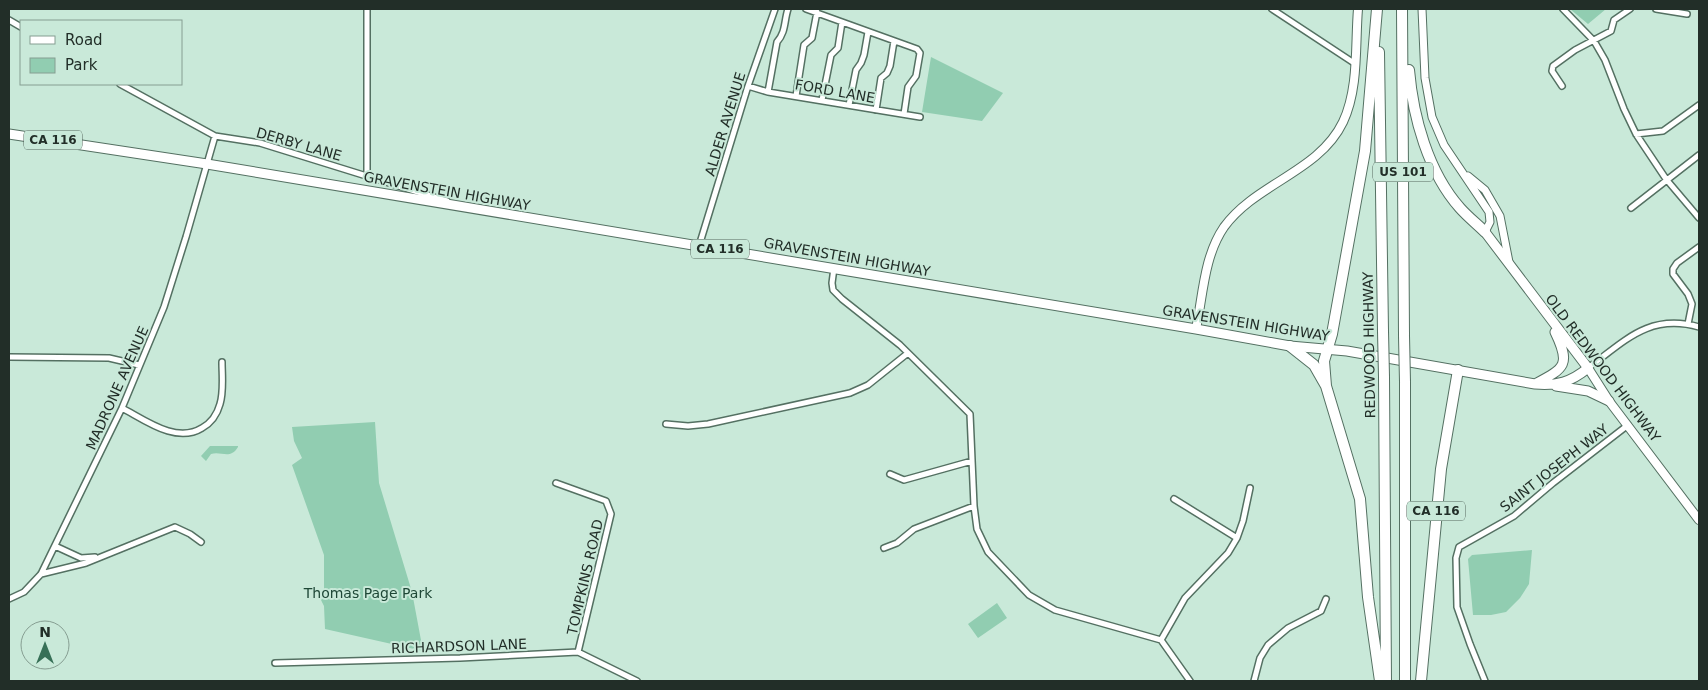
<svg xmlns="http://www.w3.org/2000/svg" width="1708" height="690" viewBox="0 0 1708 690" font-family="'DejaVu Sans',sans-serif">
  <rect width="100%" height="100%" fill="#c9e9d9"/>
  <!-- green -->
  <path fill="#91cdb1" d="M1570,9H1606L1588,24Z
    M931,57L1003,93L982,121L922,112Z
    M375,422L379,483L412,592L423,651L325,629L324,606L321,600L324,591V555L292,465L302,458L294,441L292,427Z
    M210,446H238V447C230,460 222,451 211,454L206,461L201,456Z
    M1532,550L1529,584L1520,598L1506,612L1491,615H1473L1468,559L1472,555Z
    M997,603L1007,618L978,638L968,624Z"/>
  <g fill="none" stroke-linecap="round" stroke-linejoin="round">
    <defs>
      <path id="minor" d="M367,9V175
        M806,9L917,49L920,53L916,76L908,87L904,114
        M1272,9L1354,63
        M1563,9L1594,41L1605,60L1624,109L1636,134L1666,179L1699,218
        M1656,9L1687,14
        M9,20L21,27
        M120,84L215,136L260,143L447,201
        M748,86L768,92L920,117
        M1562,86L1552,71L1553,66L1575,50L1611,31L1614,20L1630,9
        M768,92L777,42C786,32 784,21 788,9
        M796,96L804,45L812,38L817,12
        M822,100L831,55L838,48L842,22
        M849,105L856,70L861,63L864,55L868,32
        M876,110L881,78L887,73L890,66L894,41
        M1636,134L1663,131L1699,105
        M1631,208L1699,155
        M699,246L748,86L775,9
        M834,268L832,283L833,290L842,299L900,345L970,414L974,506L977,529L988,552L1029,595L1055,610L1161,640L1190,681
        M1688,324L1692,304L1688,294L1673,274V269L1677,263L1699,247
        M9,357L109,358L139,365
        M1588,368C1625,341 1649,313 1699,327
        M122,408C145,420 176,444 202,428C211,423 217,415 220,404C224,391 222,375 222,362
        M666,424L688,426L708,424L850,393L868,385L908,353
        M890,474L904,480L972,461
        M556,483L606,501L611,514L578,652
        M1174,499L1237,538
        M55,546L81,558L95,557
        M884,548L897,543L914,529L974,506
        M41,574L86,563L175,527L190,534L201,542
        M9,599L24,592L41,574L122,408L164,307L186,237L215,136
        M1161,640L1185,598L1228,553L1237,538L1243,521L1250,488
        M275,663L460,658L578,652L637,681
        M1254,681L1260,658L1268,645L1288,628L1321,611L1326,599
        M1485,681L1470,644L1457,607L1456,558L1459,547L1514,516L1553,483L1628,425"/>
      <path id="tertiary" d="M1422,9L1425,78L1432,117L1444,145L1489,212L1490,222L1485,232
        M1468,176L1485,190L1500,216L1509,262"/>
      <path id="secondary" d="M1196,329C1203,295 1204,256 1224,227C1256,183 1319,172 1343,122C1359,88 1355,45 1358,9
        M1588,368L1609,401L1699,520"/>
      <path id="primary" d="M9,134L207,164L1196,329L1290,346L1347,351L1535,384C1557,386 1571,382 1588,368L1485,232
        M1535,384C1565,368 1571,365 1555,332
        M1556,386L1588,391L1609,401"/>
      <path id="motorway" d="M1402,9L1404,336
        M1379,52L1383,331
        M1409,70C1413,117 1428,172 1460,208C1468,217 1477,224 1485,232
        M1290,346L1314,365L1326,386L1360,499L1368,597L1380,681
        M1384,377L1386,681
        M1326,386L1324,361L1332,334L1365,151L1377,9
        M1405,681V382
        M1421,681L1441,469L1458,370"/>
    </defs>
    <!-- minor casing -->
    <use href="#minor" stroke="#547062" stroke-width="8"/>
    <!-- tertiary casing -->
    <use href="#tertiary" stroke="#547062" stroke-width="9"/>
    <!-- secondary casing -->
    <use href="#secondary" stroke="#547062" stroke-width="10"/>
    <!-- primary casing -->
    <use href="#primary" stroke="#547062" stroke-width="11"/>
    <!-- motorway casing -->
    <use href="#motorway" stroke="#547062" stroke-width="12"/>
    <!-- minor -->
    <use href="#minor" stroke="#fff" stroke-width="5"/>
    <!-- tertiary -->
    <use href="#tertiary" stroke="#fff" stroke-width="7"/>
    <!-- secondary -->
    <use href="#secondary" stroke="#fff" stroke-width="8"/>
    <!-- primary -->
    <use href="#primary" stroke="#fff" stroke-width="9"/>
    <!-- motorway -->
    <use href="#motorway" stroke="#fff" stroke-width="10"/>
    <defs>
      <path id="motorway-bridge" d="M1383,331L1384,377
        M1404,336L1405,382"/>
    </defs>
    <!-- motorway-bridge casing -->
    <use href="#motorway-bridge" stroke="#547062" stroke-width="12" stroke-linecap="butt"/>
    <!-- motorway-bridge -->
    <use href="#motorway-bridge" stroke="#fff" stroke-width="10"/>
  </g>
  <g text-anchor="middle" stroke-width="4" stroke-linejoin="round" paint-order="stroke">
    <!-- shield labels -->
    <g fill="#c9e9d9" stroke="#54665d" stroke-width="1">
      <rect x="24" y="130.5" width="58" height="19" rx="4"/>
      <rect x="1373" y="162.5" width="60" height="19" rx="4"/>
      <rect x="691" y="239.5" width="58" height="19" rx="4"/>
      <rect x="1407" y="501.5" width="58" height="19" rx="4"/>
    </g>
    <g font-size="12" font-weight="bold" fill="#222e28">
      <text x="53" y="144">CA 116</text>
      <text x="1403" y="176">US 101</text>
      <text x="720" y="253">CA 116</text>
      <text x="1436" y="515">CA 116</text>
    </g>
    <!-- street labels -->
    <g font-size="14" fill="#222e28" stroke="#c9e9d9">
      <text transform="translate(835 91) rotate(10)" y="5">FORD LANE</text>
      <text transform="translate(725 124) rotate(-73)" y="5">ALDER AVENUE</text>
      <text transform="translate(299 144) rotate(16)" y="5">DERBY LANE</text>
      <text transform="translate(447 191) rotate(10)" y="5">GRAVENSTEIN HIGHWAY</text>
      <text transform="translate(847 257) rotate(10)" y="5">GRAVENSTEIN HIGHWAY</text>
      <text transform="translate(1246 323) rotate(9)" y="5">GRAVENSTEIN HIGHWAY</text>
      <text transform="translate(1369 345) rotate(-91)" y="5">REDWOOD HIGHWAY</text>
      <text transform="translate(1603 368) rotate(53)" y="5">OLD REDWOOD HIGHWAY</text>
      <text transform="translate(117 388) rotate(-66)" y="5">MADRONE AVENUE</text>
      <text transform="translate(1554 468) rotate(-38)" y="5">SAINT JOSEPH WAY</text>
      <text transform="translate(585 577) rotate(-77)" y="5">TOMPKINS ROAD</text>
      <text transform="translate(459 646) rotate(-2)" y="5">RICHARDSON LANE</text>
    </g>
    <!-- park labels -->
    <g font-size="14" fill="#1e4736" stroke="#c9e9d9">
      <text x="368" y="598">Thomas Page Park</text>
    </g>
  </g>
  <!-- border -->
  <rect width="1708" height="690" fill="none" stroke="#222e28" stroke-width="20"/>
  <!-- legend -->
  <rect x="20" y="20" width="162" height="65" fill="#c9e9d9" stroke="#869e92"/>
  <rect x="30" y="36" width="25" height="8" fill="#ffffff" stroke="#869e92"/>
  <text x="65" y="45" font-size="15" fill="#222e28">Road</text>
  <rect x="30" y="58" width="25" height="15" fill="#91cdb1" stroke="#869e92"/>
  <text x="65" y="70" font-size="15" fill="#222e28">Park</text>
  <!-- north arrow -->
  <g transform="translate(45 645)"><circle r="24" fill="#c9e9d9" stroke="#869e92"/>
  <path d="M0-4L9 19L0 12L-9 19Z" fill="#377057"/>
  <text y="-8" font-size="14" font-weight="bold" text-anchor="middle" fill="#222e28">N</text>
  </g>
</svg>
